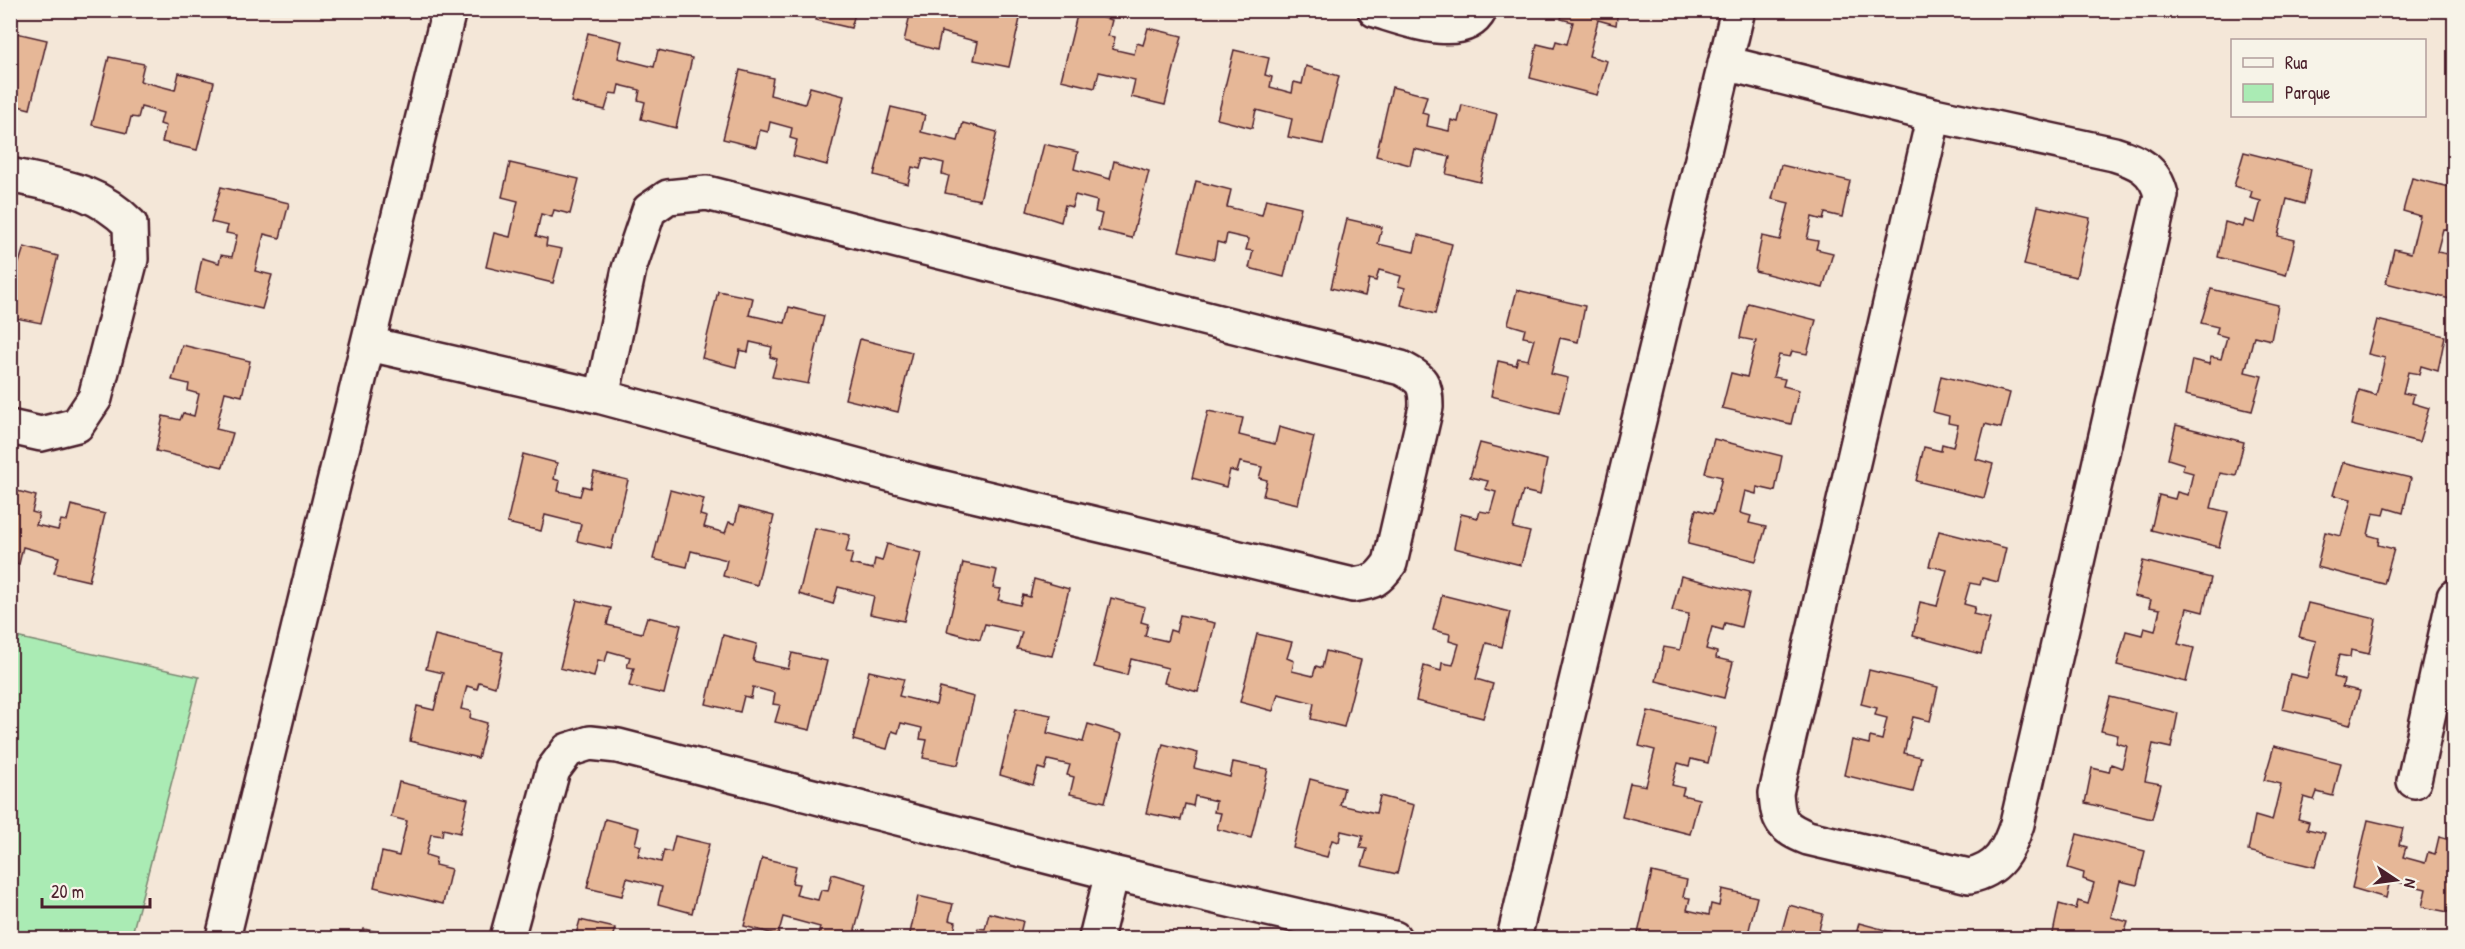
<svg xmlns="http://www.w3.org/2000/svg" width="2465" height="949" viewBox="0 0 2465 949" font-family="'Patrick Hand',sans-serif">
  <rect width="100%" height="100%" fill="#f4e7d8"/>
  <filter id="ink" filterUnits="userSpaceOnUse"><feTurbulence type="fractalNoise" baseFrequency=".0167" numOctaves="2"/><feDisplacementMap in="SourceGraphic" scale="12" xChannelSelector="R" yChannelSelector="G"/><feConvolveMatrix kernelMatrix="1 2 1 2 8 2 1 2 1" color-interpolation-filters="sRGB"/></filter>
  <g filter="url(#ink)">
    <!-- green -->
    <path fill="#aaebb4" stroke="#7a8570" stroke-width="1.5" d="M11,636L199,677L131,938H11Z"/>
    <!-- building -->
    <path fill="#e6b797" stroke="#4a1f2b" stroke-width="1.5" d="M819,10H856L851,28L816,20Z
      M911,10H957L977,16L978,10H1022L1009,67L974,60L978,42L941,32L937,50L904,41Z
      M1560,10H1618L1616,25L1598,20L1589,56L1607,61L1597,95L1530,78L1537,44L1554,48L1556,41L1567,44L1573,22L1561,19L1563,11Z
      M1078,11L1112,20L1108,36L1115,37L1112,49L1134,54L1137,43L1143,45L1148,28L1182,36L1165,105L1131,97L1135,80L1099,72L1095,88L1061,80Z
      M12,32L47,40L30,109L10,104Z
      M588,33L622,41L618,58L654,67L658,50L692,58L676,128L641,119L645,102L638,100L640,90L619,85L617,94L610,93L605,110L571,102Z
      M1234,50L1269,58L1265,75L1272,77L1270,87L1292,93L1294,82L1302,84L1306,66L1339,76L1323,144L1288,137L1292,119L1256,110L1252,128L1217,119Z
      M109,57L144,64L140,81L175,90L179,73L214,82L197,150L162,142L166,126L160,124L163,113L141,107L138,118L131,117L127,133L92,125Z
      M740,70L773,78L770,95L805,104L810,87L844,96L827,165L793,156L797,140L790,138L792,128L770,122L768,132L760,130L756,147L723,139Z
      M1392,87L1427,96L1422,113L1429,115L1427,126L1449,131L1451,120L1458,122L1462,105L1497,114L1480,182L1446,174L1450,157L1414,149L1410,165L1376,156Z
      M891,107L925,115L921,132L958,141L963,123L997,132L980,200L945,193L949,176L942,174L944,163L923,158L920,169L912,167L908,184L874,175Z
      M1044,144L1078,152L1074,169L1110,179L1114,161L1149,171L1132,238L1098,230L1102,214L1095,212L1097,201L1075,195L1072,207L1065,205L1061,222L1027,211Z
      M2244,152L2311,169L2304,204L2287,199L2278,236L2295,240L2286,275L2218,257L2225,222L2243,227L2245,220L2255,223L2261,201L2250,198L2252,191L2234,186Z
      M510,163L579,179L570,214L554,210L552,217L541,214L536,236L547,239L546,246L562,249L553,283L486,267L494,233L510,237L518,201L502,197Z
      M1781,165L1850,181L1842,217L1825,213L1823,220L1812,217L1807,239L1818,241L1816,249L1833,253L1823,288L1755,271L1762,236L1780,240L1789,203L1772,199Z
      M2412,178L2454,188V228L2453,232L2443,229L2437,252L2448,254L2447,261L2454,263V300L2386,283L2394,249L2411,253L2420,216L2403,211Z
      M1196,181L1231,190L1227,207L1262,215L1266,199L1301,207L1284,277L1249,268L1253,251L1246,250L1249,239L1227,234L1225,244L1217,242L1214,259L1179,251Z
      M221,187L289,203L280,238L264,234L255,271L272,275L262,309L195,293L202,258L219,263L221,255L232,257L237,235L226,233L228,226L211,222Z
      M2038,206L2090,218L2076,277L2024,265Z
      M1347,219L1382,227L1378,244L1414,252L1418,235L1452,244L1435,314L1401,305L1405,288L1398,286L1401,276L1379,270L1376,281L1369,279L1365,296L1331,288Z
      M24,247L58,256L41,323L10,317V267L12,262L19,263Z
      M2211,289L2278,305L2271,340L2254,336L2245,372L2262,376L2252,411L2185,395L2192,360L2209,364L2211,357L2221,359L2227,337L2216,334L2218,327L2201,323Z
      M1517,290L1585,306L1578,342L1560,338L1551,374L1568,378L1559,413L1491,396L1498,361L1516,365L1518,358L1528,360L1534,339L1523,337L1525,329L1508,324Z
      M718,291L753,298L749,315L785,323L789,307L824,316L808,384L772,377L777,359L770,357L772,347L750,342L748,352L740,350L736,367L702,358Z
      M1748,303L1816,320L1807,354L1792,351L1790,357L1779,355L1773,377L1785,379L1783,386L1799,390L1791,424L1722,408L1731,373L1747,377L1756,341L1740,338Z
      M2377,320L2445,336L2438,371L2421,366L2419,374L2408,372L2403,393L2414,395L2412,403L2429,408L2419,442L2351,425L2359,390L2376,395L2385,358L2368,354Z
      M860,339L912,352L898,412L845,399Z
      M182,345L250,361L242,396L225,392L216,429L233,433L223,467L156,451L163,416L180,420L183,413L194,416L199,394L188,391L189,384L172,380Z
      M1941,376L2010,393L2001,428L1985,424L1976,459L1993,464L1984,498L1916,481L1924,447L1941,451L1942,444L1953,447L1958,425L1948,423L1949,416L1933,412Z
      M1208,411L1243,418L1239,435L1275,444L1279,427L1314,437L1298,504L1263,496L1267,480L1259,478L1262,467L1240,462L1237,472L1230,470L1226,487L1192,478Z
      M2176,425L2244,442L2236,476L2220,473L2211,508L2228,512L2219,547L2151,530L2159,495L2175,499L2177,492L2188,495L2193,473L2182,470L2184,464L2168,459Z
      M1714,439L1782,456L1775,491L1757,487L1756,494L1745,491L1740,513L1751,516L1749,523L1766,527L1756,561L1688,544L1696,509L1713,514L1722,477L1705,473Z
      M1480,443L1547,460L1540,495L1523,491L1513,528L1530,532L1521,565L1454,548L1461,514L1478,518L1480,511L1490,513L1496,492L1485,489L1488,481L1470,477Z
      M523,454L557,463L554,479L560,481L558,491L580,496L583,486L590,488L594,472L628,480L611,549L577,541L581,524L545,515L541,531L507,523Z
      M2343,462L2411,478L2403,513L2386,508L2384,515L2373,513L2368,535L2379,538L2378,545L2394,549L2384,584L2317,567L2325,532L2341,536L2351,499L2333,495Z
      M10,489L36,496L32,512L39,514L36,525L58,530L61,520L67,521L71,505L105,514L89,581L54,573L59,557L23,547L19,564L10,562Z
      M670,490L704,499L700,515L707,517L704,527L725,533L729,522L735,524L739,507L774,516L757,585L723,576L727,560L691,551L687,567L653,559Z
      M815,528L850,535L846,552L853,553L850,564L873,569L875,559L882,561L887,544L921,553L904,621L870,614L874,596L838,587L833,604L799,594Z
      M1939,531L2006,548L1998,582L1982,578L1980,585L1970,583L1964,604L1975,607L1973,614L1990,618L1981,654L1913,636L1920,602L1937,606L1947,570L1929,566Z
      M2143,561L2211,578L2203,612L2187,608L2178,644L2194,648L2186,682L2117,665L2126,631L2142,635L2144,628L2155,631L2160,609L2149,607L2151,600L2134,596Z
      M963,563L997,570L993,588L1001,589L998,600L1020,605L1023,595L1030,597L1034,579L1069,589L1052,656L1017,649L1022,632L985,624L980,640L947,631Z
      M1681,576L1749,593L1741,627L1725,623L1723,630L1712,627L1706,649L1717,652L1716,658L1733,662L1724,698L1656,681L1664,647L1680,650L1689,614L1672,611Z
      M1442,595L1510,612L1502,647L1486,643L1476,679L1493,684L1483,718L1416,701L1424,666L1441,671L1442,663L1453,665L1459,644L1449,641L1450,634L1433,630Z
      M1111,598L1145,607L1141,622L1148,624L1145,636L1167,641L1170,630L1176,632L1180,615L1215,623L1198,692L1164,683L1168,668L1131,659L1127,675L1094,667Z
      M577,600L611,608L607,625L642,633L647,617L681,625L664,694L629,686L634,668L627,667L630,657L608,651L605,662L598,660L594,677L560,668Z
      M2308,603L2376,619L2369,654L2351,650L2350,657L2339,655L2334,677L2344,680L2342,687L2360,691L2350,725L2282,709L2290,674L2307,678L2316,641L2299,637Z
      M1257,634L1292,642L1287,658L1294,661L1292,671L1313,676L1316,666L1322,668L1326,651L1361,660L1344,727L1311,719L1314,703L1278,694L1273,711L1240,702Z
      M435,635L503,652L495,687L479,682L477,689L467,686L461,709L471,711L470,718L487,723L478,758L410,741L417,706L434,710L443,673L426,669Z
      M723,635L757,644L753,661L788,669L792,653L827,661L810,730L775,722L780,705L773,704L775,693L753,687L751,698L744,696L740,712L706,704Z
      M1869,670L1938,687L1930,721L1913,717L1904,753L1921,757L1913,792L1844,775L1852,740L1869,744L1870,737L1882,740L1887,718L1875,715L1877,708L1861,704Z
      M869,671L904,679L899,696L936,705L940,688L974,697L958,765L923,758L927,740L920,739L922,728L901,723L898,733L892,731L887,749L853,740Z
      M2110,697L2178,713L2171,748L2153,744L2145,781L2161,784L2152,819L2085,803L2092,768L2109,772L2111,764L2122,768L2127,746L2116,743L2118,735L2101,731Z
      M1016,708L1051,715L1047,733L1083,742L1088,724L1122,734L1105,802L1070,794L1074,777L1067,775L1070,765L1048,760L1045,770L1038,768L1033,785L1000,775Z
      M1648,711L1716,728L1708,763L1691,759L1689,766L1678,763L1672,785L1684,788L1682,795L1699,799L1690,834L1622,817L1630,783L1646,786L1655,750L1639,746Z
      M1163,744L1198,753L1194,768L1230,777L1233,762L1268,769L1251,838L1217,829L1221,813L1214,812L1216,801L1195,796L1193,806L1185,804L1181,820L1146,813Z
      M2274,746L2341,763L2333,796L2317,792L2314,800L2304,797L2298,819L2309,822L2307,829L2325,833L2315,867L2248,851L2255,816L2272,821L2281,784L2264,780Z
      M1310,779L1344,788L1340,805L1376,813L1380,796L1414,805L1397,874L1362,866L1367,849L1360,848L1363,836L1341,831L1339,842L1332,840L1327,857L1293,848Z
      M399,782L468,799L460,833L443,829L442,836L431,834L426,855L436,858L435,865L451,869L443,904L374,887L382,852L399,856L407,821L391,817Z
      M605,819L639,828L635,844L641,846L638,856L661,862L664,850L671,852L675,836L709,844L692,913L658,904L662,887L627,878L622,896L587,888Z
      M2368,820L2403,828L2399,845L2406,847L2403,857L2425,863L2428,852L2435,854L2439,837L2454,841V913L2422,907L2426,889L2390,880L2386,898L2352,888Z
      M2077,834L2145,851L2137,885L2120,881L2111,917L2128,922L2123,938H2052L2059,904L2076,909L2078,901L2088,904L2094,883L2083,879L2084,873L2068,868Z
      M762,858L796,866L792,883L799,884L796,895L818,900L821,890L828,891L832,874L867,884L853,938H817L820,927L783,917L778,935L744,926Z
      M1652,872L1687,880L1683,897L1690,898L1687,910L1709,915L1711,904L1719,906L1722,889L1757,897L1747,938H1697L1674,933L1673,938H1637Z
      M918,896L953,904L949,920L956,922L954,933L975,938L978,928L985,929L989,913L1023,921L1019,938H909Z
      M1789,905L1823,914L1819,930L1825,931L1824,938H1780Z
      M580,920L615,928L612,938H575Z
      M1859,923L1893,932L1892,938H1855Z
      M364,929L405,938H361Z"/>
    <g fill="none" stroke-linecap="round" stroke-linejoin="round">
      <defs>
        <path id="minor" d="M1375,10C1403,18 1463,43 1480,10
          M1725,63L1934,115L2114,154C2137,161 2155,169 2161,195L2017,824C2008,851 1999,870 1969,876L1808,838C1781,827 1778,821 1776,793L1934,115
          M10,175C56,186 95,188 130,224L131,259L95,398L77,425L41,434L10,427
          M707,193L1401,368C1422,379 1426,383 1426,407L1390,563C1378,580 1374,582 1353,585L919,482L602,397L629,269L649,210L668,197Z
          M369,344L602,397
          M2414,781L2454,597
          M1112,873L1394,938
          M223,938L449,10
          M507,938L553,770L568,750L590,743L618,746L1112,873L1096,938
          M1514,938L1738,10"/>
      </defs>
      <!-- minor casing -->
      <use href="#minor" stroke="#4a1f2b" stroke-width="38"/>
      <!-- minor -->
      <use href="#minor" stroke="#f7f3e8" stroke-width="33"/>
    </g>
  </g>
  <!-- margin -->
  <rect width="2465" height="949" fill="none" stroke="#f7f3e8" stroke-width="36"/>
  <rect x="18" y="18" width="2429" height="913" fill="none" stroke="#4a1f2b" stroke-width="2" filter="url(#ink)"/>
  <!-- legend -->
  <rect x="2231" y="39" width="195" height="78" fill="#f7f3e8" stroke="#b29e9c" stroke-width="1.5"/>
  <rect x="2243" y="58" width="30" height="9" fill="#f7f3e8" stroke="#b29e9c" stroke-width="1.5"/>
  <text x="2285" y="69" font-size="18" fill="#4a1f2b">Rua</text>
  <rect x="2243" y="84" width="30" height="18" fill="#aaebb4" stroke="#b29e9c" stroke-width="1.5"/>
  <text x="2285" y="99" font-size="18" fill="#4a1f2b">Parque</text>
  <!-- north arrow -->
  <g transform="translate(2396 880) rotate(103)" stroke="#f7f3e8" stroke-width="4.5" paint-order="stroke">
  <path d="M0-4.5L10 22L0 15L-10 22Z" fill="#4a1f2b"/>
  <text y="-9" font-size="16" font-weight="bold" text-anchor="middle" fill="#4a1f2b">N</text>
  </g>
  <!-- scale -->
  <path d="M42 898v9h108v-9" fill="none" stroke="#4a1f2b" stroke-width="3"/>
  <text x="51" y="898" font-size="18" fill="#4a1f2b" stroke="#f7f3e8" stroke-width="4.5" paint-order="stroke">20 m</text>
</svg>
